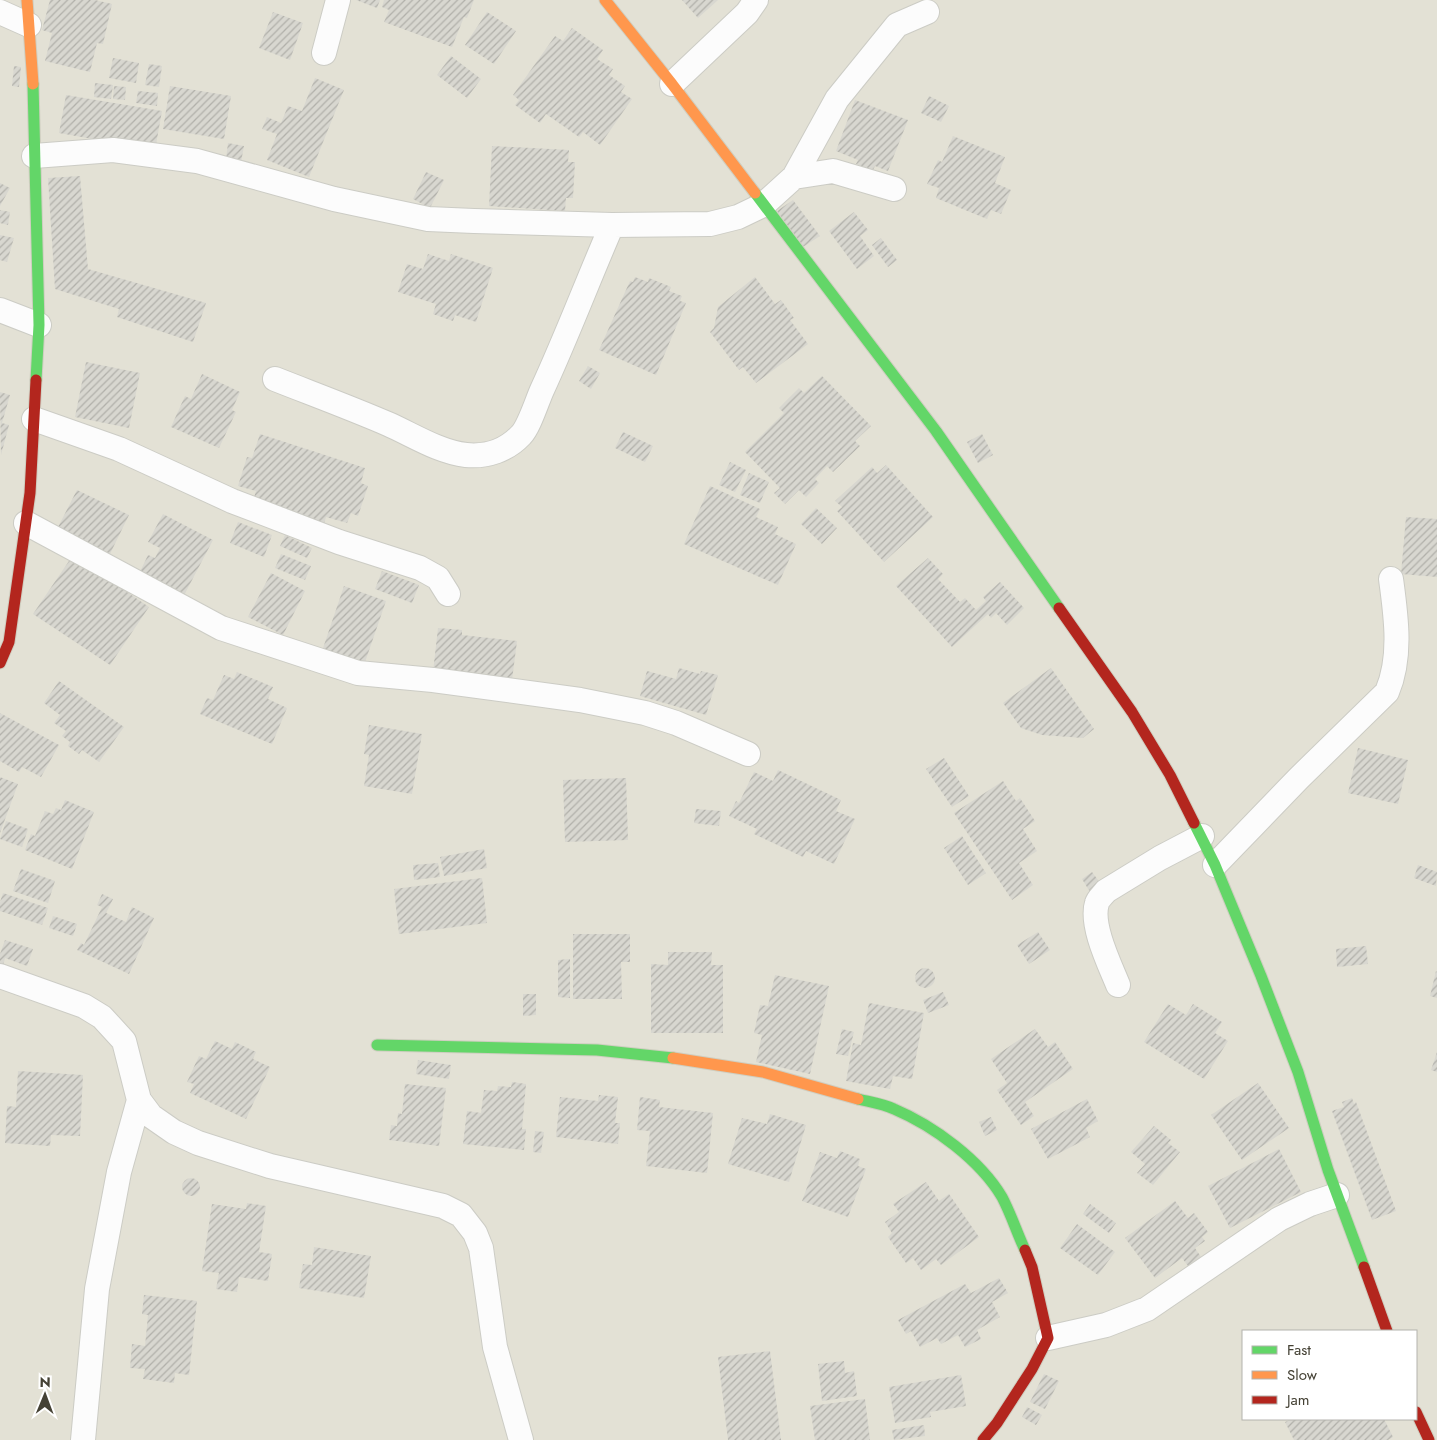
<svg xmlns="http://www.w3.org/2000/svg" width="1437" height="1440" viewBox="0 0 1437 1440" font-family="Jost,sans-serif">
  <defs>
    <pattern id="building-hatch" width="6" height="6" patternUnits="userSpaceOnUse" patternTransform="scale(1.25)"><rect width="6" height="6" fill="#d8d7d0"/><path d="M-1 1l2-2M0 6l6-6M5 7l2-2" fill="none" stroke="#b1b0aa"/></pattern>
  </defs>
  <rect width="100%" height="100%" fill="#eeeee8"/>
  <!-- residential -->
  <path fill="#e3e1d5" fill-rule="evenodd" d="M0,0H1437V1440H0ZM1243,1331H1416V1419H1243Z"/>
  <!-- building -->
  <path fill="url(#building-hatch)" d="M50,0H95L112,4L103,44L97,43L90,72L45,61L52,33L42,30Z
    M356,0H380L377,8Z
    M384,0H474L467,18L464,17L452,47L384,22L389,10L382,7Z
    M682,0H718L698,18Z
    M273,12L303,23L290,60L259,48Z
    M487,12L516,31L494,64L465,45Z
    M572,28L603,50L597,59L613,69L609,75L625,86L621,92L632,99L600,145L583,132L579,137L546,114L540,123L515,105L519,100L513,95L555,36L563,41Z
    M451,56L481,79L467,98L437,75Z
    M113,58L139,63L136,83L109,78Z
    M149,64L162,66L159,87L145,85Z
    M14,66L21,67L19,87L12,86Z
    M315,78L344,90L309,177L267,160L277,134L262,129L267,117L281,123L288,106L302,111Z
    M95,83L113,85L111,99L94,97Z
    M114,86L126,87L125,100L113,99Z
    M170,86L231,96L224,139L163,129Z
    M138,91L158,93L157,106L136,103Z
    M66,95L162,111L155,150L59,133Z
    M929,96L949,106L941,122L921,113Z
    M855,100L908,120L888,171L875,166L873,170L856,164L858,160L836,151Z
    M953,136L1005,157L995,183L1011,190L1001,214L991,210L987,219L936,198L939,188L927,184L938,160L942,162Z
    M228,143L244,146L241,162L226,159Z
    M492,146L569,150L568,162H575L573,198H566L565,211L489,206Z
    M426,172L444,180L430,208L413,199Z
    M80,176L88,269L206,303L193,342L117,317L119,309L55,289L48,178Z
    M0,183L10,188L0,206Z
    M793,200L820,236L803,247L777,211Z
    M0,210L10,212L8,225L0,223Z
    M854,212L868,230L860,236L874,256L857,269L829,231Z
    M0,235L14,238L7,262L0,260Z
    M881,238L897,260L888,267L872,245Z
    M428,254L449,261L451,254L493,268L476,322L455,315L453,321L433,314L436,304L398,292L407,264L423,269Z
    M635,277L648,282L649,278L671,287L669,291L682,296L680,301L686,303L656,375L599,350L630,281L633,282Z
    M755,277L775,304L781,300L794,318L790,320L808,344L756,383L743,367L739,370L710,332L714,328L718,307Z
    M86,362L140,373L129,428L75,417Z
    M588,366L600,373L591,389L579,381Z
    M202,374L240,392L232,410L236,412L219,448L171,427L185,396L191,399Z
    M822,376L871,426L855,441L860,446L833,472L827,466L815,479L819,483L806,497L799,490L785,504L774,493L780,488L745,452L784,413L779,408L799,388L804,393Z
    M0,392L10,395L2,423L9,425L1,455Z
    M623,432L653,446L645,462L615,448Z
    M260,434L365,468L361,483L368,486L358,516L351,513L347,523L326,517L324,524L253,501L256,491L238,486L247,457L252,458Z
    M982,434L993,455L978,463L967,442Z
    M730,462L746,470L735,492L719,485Z
    M886,465L933,517L884,562L837,511L842,507L835,501L872,467L877,473Z
    M749,473L769,482L760,503L740,495Z
    M710,486L760,509L756,517L778,527L775,534L796,544L778,585L684,544Z
    M77,490L129,515L109,556L56,531Z
    M816,508L837,528L822,544L801,524Z
    M163,514L213,540L180,603L136,580L148,555L155,558L160,548L148,542Z
    M1406,517L1437,519V577L1401,574Z
    M238,522L272,535L264,557L230,543Z
    M285,535L312,548L307,558L280,546Z
    M281,554L311,566L305,580L275,568Z
    M73,555L149,607L110,665L33,614Z
    M928,558L943,574L938,579L960,602L965,598L976,610L986,601L983,597L1000,582L1024,608L1007,625L996,613L991,618L988,614L952,647L896,586Z
    M382,571L419,585L412,603L375,589Z
    M271,573L305,591L283,635L248,617Z
    M344,586L386,601L363,668L320,657Z
    M438,628L462,630V635L517,641L512,680L433,672Z
    M679,668L700,674L701,671L718,675L706,715L640,696L647,671L676,679Z
    M1051,668L1094,729L1083,738L1042,735L1021,728L1003,703Z
    M237,672L273,687L268,699L287,708L272,744L200,714L207,698L213,700L224,675L234,679Z
    M59,681L124,727L99,762L82,750L79,754L68,746L70,742L62,736L66,731L54,723L60,715L44,703Z
    M0,713L59,745L41,777L22,767L19,772L0,761Z
    M369,725L422,734L412,794L364,786L369,755L364,754Z
    M1358,748L1408,760L1398,804L1348,793Z
    M944,758L969,796L952,807L926,769Z
    M778,770L841,800L836,811L855,819L834,864L806,851L803,857L754,834L757,829L729,816L736,801L739,803L754,772L773,781Z
    M0,777L18,784L0,833Z
    M626,778L628,840L565,842L563,780Z
    M1003,781L1016,801L1020,798L1035,821L1023,829L1037,851L1019,863L1033,885L1012,900L954,813Z
    M65,800L94,812L72,869L25,850L31,834L35,836L45,811L53,814L56,808L61,810Z
    M696,809L721,811L719,826L694,823Z
    M6,821L28,829L22,847L0,839Z
    M962,836L986,873L968,885L944,848Z
    M484,849L487,868L444,876L440,857Z
    M438,863L440,877L414,880L413,865Z
    M1418,865L1437,872L1436,886L1414,878Z
    M21,869L55,881L48,903L13,891Z
    M1092,872L1101,884L1090,892L1082,879Z
    M482,878L487,923L399,934L394,889Z
    M3,893L48,908L42,925L0,911V902Z
    M102,894L113,899L106,913L126,922L132,907L154,918L129,974L77,950L81,943L84,945L102,907L97,905Z
    M53,916L77,924L73,936L49,928Z
    M1038,932L1050,950L1029,964L1017,945Z
    M573,934H630V962H621L622,999H573Z
    M5,940L33,949L27,966L5,958L3,966L0,965V954Z
    M1366,946L1368,964L1337,967L1336,949Z
    M668,952H712L711,965H723V1033H651V964L668,965Z
    M570,959V998L558,997V960Z
    M915 978a10 10 0 1 1 20 0a10 10 0 1 1-20 0Z
    M1436,971L1437,972V998L1430,996Z
    M775,975L829,986L810,1074L756,1062L762,1035L754,1033L760,1005L768,1006Z
    M943,992L949,1005L928,1013L923,1000Z
    M523,994H536V1015L523,1016Z
    M869,1003L924,1013L912,1079L893,1076L890,1089L846,1081L853,1043L861,1045Z
    M1168,1004L1186,1015L1193,1004L1222,1022L1215,1033L1228,1041L1204,1079L1144,1042Z
    M842,1029L854,1032L848,1056L836,1054Z
    M1035,1029L1048,1047L1055,1042L1073,1069L1025,1102L1034,1116L1021,1125L997,1090L1007,1083L991,1059Z
    M215,1041L232,1049L235,1042L256,1052L253,1059L270,1067L246,1119L190,1093L194,1084L187,1082L199,1056L206,1059Z
    M1437,1052V1072L1431,1070Z
    M418,1060L451,1065L449,1079L416,1074Z
    M18,1071L83,1075L80,1136L51,1135L50,1146L5,1143L7,1106L16,1107Z
    M512,1082L526,1084L522,1129H526L524,1150L463,1144L467,1111L481,1113L484,1090L497,1091L498,1086L511,1087Z
    M1258,1083L1289,1128L1242,1160L1211,1115Z
    M405,1084L446,1088L439,1146L389,1140L391,1125L397,1126L398,1113L402,1114Z
    M599,1095L618,1097L615,1123H620L618,1144L556,1137L560,1097L598,1101Z
    M640,1097L660,1100L659,1107L713,1113L707,1173L646,1166L650,1131L637,1130Z
    M1352,1098L1354,1104L1356,1102L1396,1211L1372,1220L1332,1111L1344,1107L1342,1102Z
    M1087,1099L1098,1121L1086,1128L1090,1137L1048,1159L1031,1129Z
    M770,1114L806,1125L789,1182L728,1164L742,1118L767,1124Z
    M991,1117L997,1130L985,1136L979,1122Z
    M1154,1126L1171,1140L1168,1143L1180,1152L1153,1185L1137,1173L1145,1164L1131,1152Z
    M535,1131L544,1132L541,1153L533,1152Z
    M1279,1149L1301,1192L1230,1228L1208,1186Z
    M840,1151L860,1159L858,1166L866,1169L848,1217L802,1201L820,1152L837,1158Z
    M182 1187a9 9 0 1 1 18 0a9 9 0 1 1-18 0Z
    M926,1182L939,1201L949,1194L979,1237L941,1265L936,1259L921,1270L913,1258L906,1263L888,1237L892,1233L885,1222L899,1212L893,1204Z
    M1175,1201L1188,1218L1194,1213L1208,1232L1202,1237L1205,1241L1195,1248L1201,1257L1188,1266L1182,1258L1155,1278L1125,1238Z
    M247,1203L266,1206L259,1252L272,1254L268,1281L239,1277L237,1292L216,1289L219,1273L202,1271L212,1204L246,1209Z
    M1090,1204L1116,1223L1109,1233L1083,1214Z
    M1077,1224L1115,1252L1098,1275L1060,1248Z
    M314,1247L371,1256L364,1298L299,1288L303,1264L312,1265Z
    M999,1278L1008,1293L992,1302L1000,1317L977,1330L981,1339L965,1347L958,1335L941,1344L937,1338L920,1347L911,1331L906,1334L898,1320L965,1284L971,1293Z
    M144,1295L197,1301L189,1375L175,1373L174,1383L143,1379L145,1369L130,1368L132,1344L145,1346L148,1315L142,1314Z
    M770,1351L781,1440H728L718,1357Z
    M844,1361L845,1373L854,1371L857,1396L822,1401L818,1364Z
    M1044,1374L1059,1381L1045,1409L1030,1402Z
    M961,1375L966,1406L930,1412L931,1417L895,1423L889,1387Z
    M865,1399L870,1440H815L810,1406Z
    M1027,1407L1042,1415L1036,1425L1022,1417Z
    M1292,1419H1384L1393,1437L1388,1440H1294L1285,1422Z
    M924,1425L925,1436L894,1440L892,1430Z"/>
  <g fill="none" stroke-linecap="round" stroke-linejoin="round">
    <defs>
      <path id="street" d="M0,12L29,25
        M324,53L338,0
        M672,84L747,13L756,0
        M34,156L113,150L197,161L334,199L428,219L474,221L612,225L710,224L738,217L763,205L794,177L833,171L894,189
        M794,177L837,99L897,25L927,12
        M0,310L39,325
        M275,379C313,394 351,408 388,424C413,435 439,452 466,455C487,457 507,450 521,435C529,427 537,401 542,390C567,336 588,280 612,225
        M34,419L119,449L232,501L339,542L420,568L438,578L448,594
        M26,523L221,628L358,673L433,680L580,700L645,713L676,723L748,754
        M1215,865L1299,778L1387,692C1402,657 1396,616 1391,579
        M0,976L84,1006L102,1017L124,1041L139,1100L151,1116L174,1132L198,1143L270,1166L443,1206L461,1215L475,1233L481,1248L495,1347L521,1440
        M1118,985C1110,965 1090,925 1097,903C1098,899 1103,895 1106,891L1160,858L1202,836
        M1048,1338L1106,1325L1147,1309L1279,1219L1310,1204L1337,1195
        M83,1440L97,1289L119,1172L139,1100"/>
      <path id="fast" d="M33,84L39,325L36,380
        M755,193L936,431L1059,608
        M1194,823L1215,865L1261,976L1298,1072L1328,1170L1364,1267
        M377,1045L597,1050L673,1058
        M858,1099C870,1102 883,1104 894,1109C934,1126 980,1160 1002,1197C1011,1214 1017,1233 1025,1250"/>
      <path id="slow" d="M27,0L33,84
        M605,0L672,84L755,193
        M673,1058L763,1072L858,1099"/>
      <path id="jam" d="M1059,608L1132,712L1170,775L1194,823
        M0,663L9,642L30,493L36,380
        M1364,1267L1387,1331
        M1416,1412L1429,1440
        M983,1440L997,1423L1032,1369L1048,1338L1032,1267L1025,1250"/>
    </defs>
    <!-- street casing -->
    <use href="#street" stroke="#ccccc5" stroke-width="26"/>
    <!-- fast casing -->
    <use href="#fast" stroke="#cfcec0" stroke-width="13"/>
    <!-- slow casing -->
    <use href="#slow" stroke="#cfcec0" stroke-width="13"/>
    <!-- jam casing -->
    <use href="#jam" stroke="#cfcec0" stroke-width="13"/>
    <!-- street -->
    <use href="#street" stroke="#fcfcfc" stroke-width="24"/>
    <!-- fast -->
    <use href="#fast" stroke="#63d668" stroke-width="11"/>
    <!-- slow -->
    <use href="#slow" stroke="#ff974d" stroke-width="11"/>
    <!-- jam -->
    <use href="#jam" stroke="#b3261e" stroke-width="11"/>
  </g>
  <!-- legend -->
  <rect x="1242" y="1330" width="175" height="90" fill="#ffffff" stroke="#b4b3ae"/>
  <rect x="1252" y="1346" width="25" height="8" fill="#63d668" stroke="#b4b3ae"/>
  <text x="1287" y="1355" font-size="15" fill="#444134">Fast</text>
  <rect x="1252" y="1371" width="25" height="8" fill="#ff974d" stroke="#b4b3ae"/>
  <text x="1287" y="1380" font-size="15" fill="#444134">Slow</text>
  <rect x="1252" y="1396" width="25" height="8" fill="#b3261e" stroke="#b4b3ae"/>
  <text x="1287" y="1405" font-size="15" fill="#444134">Jam</text>
  <!-- north arrow -->
  <g transform="translate(45 1395) rotate(1)" stroke="#ffffff" stroke-width="4" paint-order="stroke">
  <path d="M0-4L9 19L0 12L-9 19Z" fill="#444134"/>
  <text y="-8" font-size="14" font-weight="bold" text-anchor="middle" fill="#444134">N</text>
  </g>
</svg>
